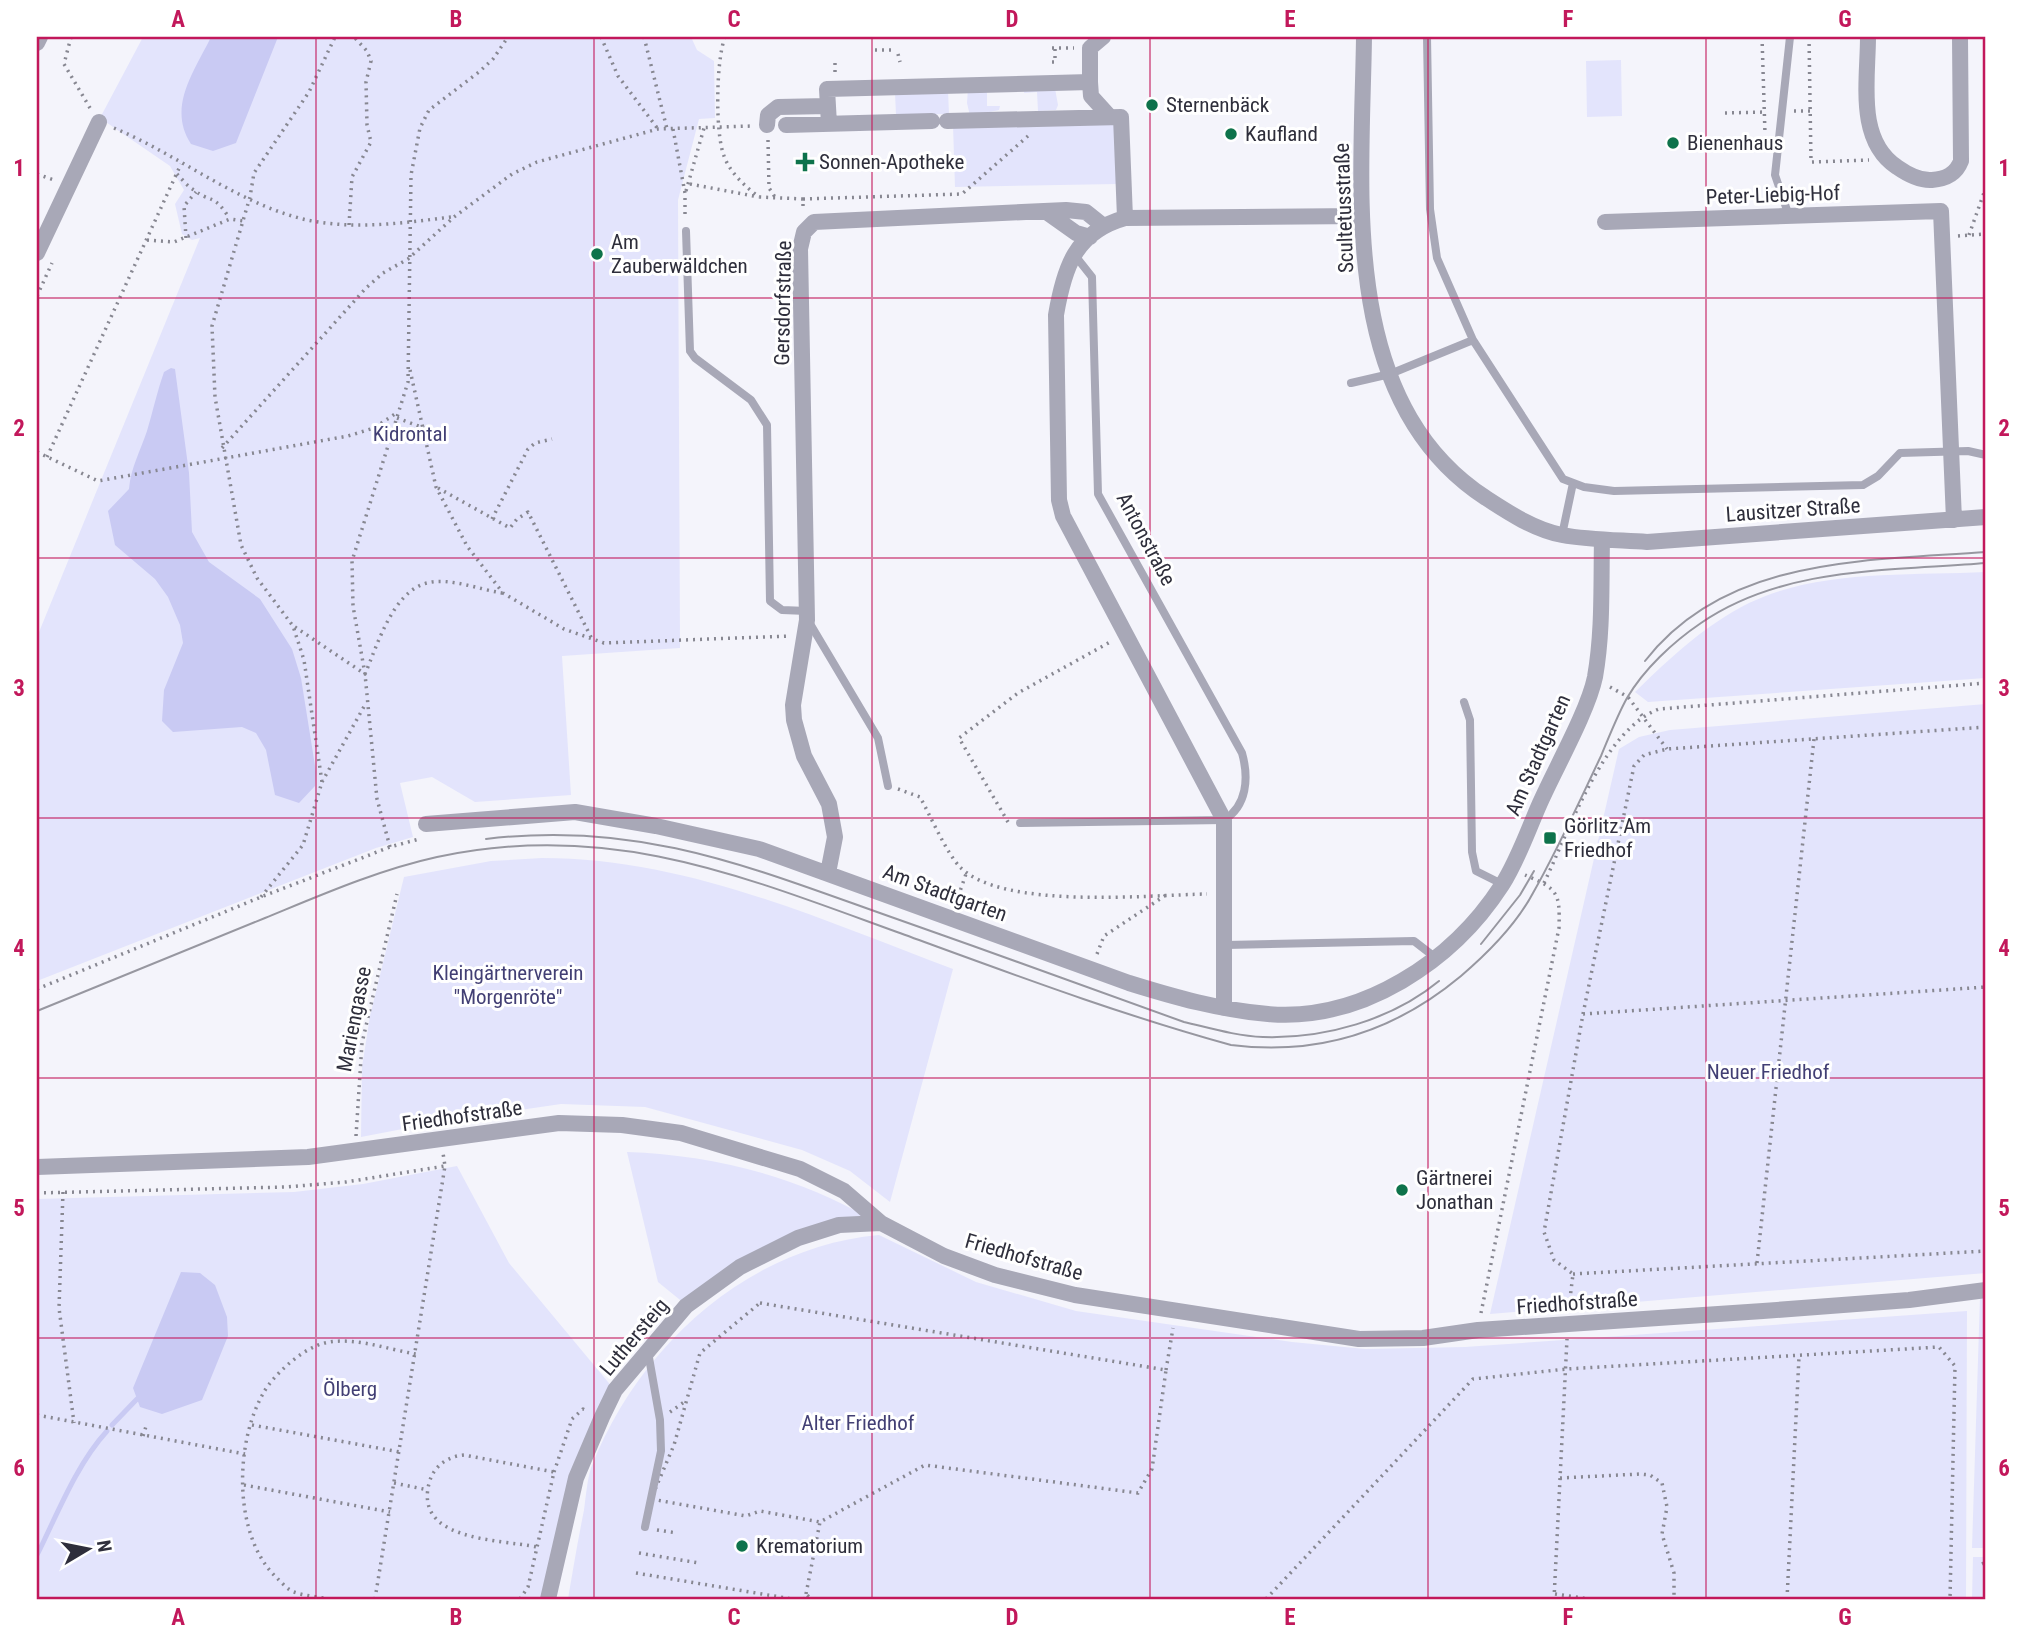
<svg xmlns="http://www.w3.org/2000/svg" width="2023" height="1636" viewBox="0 0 2023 1636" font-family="'Roboto Condensed',sans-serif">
  <rect width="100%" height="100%" fill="#f4f4fb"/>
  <!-- green -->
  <path fill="#e3e4fc" d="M143,37H691L697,50L714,61L715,118L699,119L678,200L680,648L562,656L571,795L475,802L432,777L400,783L413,837L376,848L37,981V637L200,238L192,240L182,234L175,204L184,190L170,166L100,118Z
    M1621,60L1622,116L1587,117L1586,61Z
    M1054,83L1058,105L1056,110L1038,111L1037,92L1024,93L1025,89Z
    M987,87V106H1000L999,110L970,116L967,103L968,89Z
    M948,91L949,114L896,115L895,93Z
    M1112,122L1117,127V184L955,187L953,125Z
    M1986,572V678L1648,702L1635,692C1670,658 1705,625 1749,603C1820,569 1909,576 1986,572Z
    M1986,704V1273L1490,1314L1619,749L1639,737L1670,730Z
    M542,858C687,858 819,919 953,969L890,1202L850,1171L802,1150L645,1107L561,1104L444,1121L361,1137L362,1067L370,1016L404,877L491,861Z
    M627,1152C714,1155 795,1176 871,1219L839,1221L685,1304L658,1282Z
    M457,1166L509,1263L613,1388L545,1599H37V1199L294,1192L363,1184Z
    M879,1235L976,1282L1076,1311L1292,1342L1365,1349L1465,1347L1967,1311L1966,1599H568C573,1569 578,1540 584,1510C586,1496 587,1481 591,1468C638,1347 747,1247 879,1235Z
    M1986,1296V1548H1972L1980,1297Z
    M1973,1557H1986V1599H1972Z"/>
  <!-- water -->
  <path fill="#c9caf3" d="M211,37H278L236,143L213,151L191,144C167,107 194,72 211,37Z
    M171,368L175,369L189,473L192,532L209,562L260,599L292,649L301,678L316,772L315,786L299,803L275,795L266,750L256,733L242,727L173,732L162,721L164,690L183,643L180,625L168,597L155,579L115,545L108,511L129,489C131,467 140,452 147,431C153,411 157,392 164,372Z
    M181,1272L200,1273L215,1285L227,1317L228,1336L202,1400L162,1414L140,1407L133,1388Z"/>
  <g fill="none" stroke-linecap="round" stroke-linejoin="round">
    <!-- stream -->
    <path stroke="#c9caf3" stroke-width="5" d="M112,1425L137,1399
      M37,1555C57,1515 76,1465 107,1431"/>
    <!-- path -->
    <path stroke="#878791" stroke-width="3.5" stroke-dasharray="2 5" stroke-linecap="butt" d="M71,37L64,64L90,108
      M601,37L618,76L658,129
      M644,37L667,129
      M725,37C716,60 715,133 724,156C730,173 746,187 759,197L803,199V209
      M1762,37L1765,134
      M1809,37L1811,162L1869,160
      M1052,48H1074
      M875,50H892
      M898,54L900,62
      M1052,62H1055V48
      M835,63V75
      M1794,111H1810
      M1725,113L1766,112
      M114,128C179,155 238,204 307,220C355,230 403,223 451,217
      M673,129L685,193V219
      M768,140L769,188L775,197
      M37,174L54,180
      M177,174C182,179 187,186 194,190C210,203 214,193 229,218
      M690,184L759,197
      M686,191L704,128
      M803,199L962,194L1028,136
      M349,225L352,177L371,142L367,125L366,82L371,61L367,51L354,37
      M1969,235L1986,187
      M1958,236L1986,234
      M186,238L184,206L196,192
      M147,240L174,242L230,219L243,221
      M37,296L52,263
      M410,370L436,487L467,546L503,593L564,629L604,643L790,636
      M397,418L424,428
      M222,448L366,288L383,273L408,259L454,217L512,174L537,162L658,129L752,126
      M37,452L98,481L348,436L374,428L398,412
      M47,457L181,164
      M438,488L510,528L517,519L528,512L593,641
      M492,519L528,449L535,443L552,439
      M295,627L365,674C377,646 393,591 427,583C450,577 480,590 503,593
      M1610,687L1628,697L1667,749
      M322,782L366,703
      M898,789L920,797C930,815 947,854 960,867C1002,910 1148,895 1207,894
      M1008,822L959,738L1018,693L1112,641
      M390,847L377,799L365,674L353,606L352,561L408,382L411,175L420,128L429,110L479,72L493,59L508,37
      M1544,883C1569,831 1603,730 1659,709L1986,683
      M261,897L303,845L322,782L304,660L293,626L257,578L241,545L215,397L212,326L250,197L254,173L309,92L335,37
      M956,903L967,871
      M1097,954L1104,936L1166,895
      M37,989L261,897L390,847L419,839
      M1583,1014L1986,987
      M356,1136L362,1043L397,894
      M63,1192L59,1308L74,1423
      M37,1193L286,1187L346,1182L445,1166
      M1757,1263L1814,739
      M1573,1274L1986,1251
      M760,1303L1166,1370L1152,1469L1138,1493L925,1465L820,1522L760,1511L746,1516L651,1499L674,1445L700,1353Z
      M1569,1307L1573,1274L1554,1260L1544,1232L1583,1014L1634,766L1644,755L1667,749L1986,727
      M1481,1313L1559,928C1560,892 1558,889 1525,875
      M1166,1370L1173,1328
      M670,1412L687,1400
      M37,1415L245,1454
      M252,1425L400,1452
      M143,1436L147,1423
      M554,1472L572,1419L583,1409L587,1411
      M1560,1478L1640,1474L1650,1475L1662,1483L1667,1507L1662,1534L1674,1573V1599
      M394,1483L428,1490
      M244,1485L390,1512
      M657,1530L677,1533
      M639,1553L699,1563
      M1982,1564L1986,1562
      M636,1573L792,1599
      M806,1594L820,1522
      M1555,1594L1589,1599
      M330,1599C319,1597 305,1596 294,1592C288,1590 282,1583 277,1578C233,1537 234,1443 264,1392C273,1376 298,1353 316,1346C345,1333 385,1349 416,1354
      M375,1599L445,1166L443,1153
      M520,1599L528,1587L554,1472L464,1455C449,1456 435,1465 430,1480C411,1541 497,1539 537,1547
      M805,1599L806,1594L811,1599
      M1266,1599L1473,1379L1566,1369L1939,1347L1955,1366L1950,1599
      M1554,1599L1567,1339
      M1787,1599L1799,1357"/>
    <!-- lane -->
    <path stroke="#a8a8b7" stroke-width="8" d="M1427,37L1430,209L1437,258L1473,340
      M1789,216L1775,175L1790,37
      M686,231L690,351L695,358L751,400L767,425L770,601L782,610L807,611
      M1351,383L1390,374L1473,340L1563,479L1584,487L1614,491L1863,485L1878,476L1900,453L1968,451L1986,455
      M1562,535L1573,483
      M809,622L878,738L888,786
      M1464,702L1470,720L1472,852L1476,871L1502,884
      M1020,823L1224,820C1247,806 1249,778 1242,753L1098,494L1092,277L1073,253
      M1226,945L1414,941L1436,958
      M645,1527L661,1451L660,1420L648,1352"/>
    <!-- street -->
    <path stroke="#a8a8b7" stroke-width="16" d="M1364,37C1362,191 1337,401 1486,498C1509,513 1535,530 1562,535C1590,540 1619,540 1647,542L1986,517
      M1868,37C1868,80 1856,140 1897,167C1907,174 1919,181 1932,180C1946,179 1956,174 1961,161L1960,37
      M37,43L40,37
      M1090,82L1091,96L1110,117
      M947,121L1121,117L1125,218
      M829,124L827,89L1090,82V48L1103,37
      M767,125L768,115L778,107L828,106
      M786,125L932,121
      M1045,211L1076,233L1090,237
      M1605,222L1941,211L1954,520
      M37,253L99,122
      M426,824L575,812L656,826L759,849L1129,983C1174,997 1220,1010 1268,1014C1362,1022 1453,961 1502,885C1518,860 1528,830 1540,803C1555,769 1588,711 1595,677C1603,632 1601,585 1602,540
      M828,873L835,837L829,804L804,756L794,720L793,705L807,620L800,249L804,232L814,222L1066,210L1086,212L1101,224
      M1224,1008V820L1063,516L1059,500L1056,315C1064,268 1075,232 1125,218L1362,216
      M37,1167L308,1157L559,1123L622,1125L681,1133L800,1169L844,1191L881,1223L944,1256L995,1275L1075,1295L1359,1339L1423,1338L1478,1330L1763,1311L1909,1300L1986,1290
      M548,1599L576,1478L602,1417L615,1390L686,1306L740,1267L798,1238L839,1225L881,1223"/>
    <!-- tram -->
    <path stroke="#9797a0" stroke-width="2" d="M1645,661C1726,556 1867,561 1986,552
      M486,839C641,820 752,868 894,918C991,952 1088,987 1184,1022C1210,1028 1236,1036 1263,1037C1324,1039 1392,1020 1439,981
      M1481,944L1520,895L1534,871
      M37,1011C113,980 189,949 265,918C321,895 378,870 437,857C607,820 740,875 897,932C1007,972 1118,1014 1231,1045C1318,1056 1394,1032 1461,976C1488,953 1516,925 1533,893C1558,849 1579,802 1601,756C1609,737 1617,716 1627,698C1644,669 1673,642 1701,623C1784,566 1890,571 1986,563"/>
  </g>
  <!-- grid -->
  <path fill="none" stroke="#c2185b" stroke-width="2" stroke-opacity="0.55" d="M316,37V1599M594,37V1599M872,37V1599M1150,37V1599M1428,37V1599M1706,37V1599M37,298H1986M37,558H1986M37,818H1986M37,1078H1986M37,1338H1986"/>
  <!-- markers -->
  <g fill="#0e734b" stroke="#fff" stroke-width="2.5">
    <circle cx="1152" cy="105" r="7"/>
    <circle cx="1231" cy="134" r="7"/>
    <circle cx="1673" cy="143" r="7"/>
    <path d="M801.5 151.5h7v7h7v7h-7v7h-7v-7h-7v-7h7z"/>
    <circle cx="597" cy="254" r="7"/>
    <rect x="1543" y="831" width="14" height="14" rx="3.5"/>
    <circle cx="1402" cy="1190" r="7"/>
    <circle cx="742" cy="1546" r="7"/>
  </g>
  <g text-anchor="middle" stroke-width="6" stroke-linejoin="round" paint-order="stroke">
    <!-- poi labels -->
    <g font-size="21" fill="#2e2e3b" stroke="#fff" text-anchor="start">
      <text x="1166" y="112">Sternenbäck</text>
      <text x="1245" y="141">Kaufland</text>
      <text x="1687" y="150">Bienenhaus</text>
      <text x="819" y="169">Sonnen-Apotheke</text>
      <text x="611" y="249">Am<tspan x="611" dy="24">Zauberwäldchen</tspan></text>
      <text x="1564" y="833">Görlitz Am<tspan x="1564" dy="24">Friedhof</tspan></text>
      <text x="1416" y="1185">Gärtnerei<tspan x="1416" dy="24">Jonathan</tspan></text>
      <text x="756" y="1553">Krematorium</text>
    </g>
    <!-- street labels -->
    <g font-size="21" fill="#2e2e3b" stroke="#fff">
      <text transform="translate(1773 195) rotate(-2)" y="7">Peter-Liebig-Hof</text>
      <text transform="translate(1344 208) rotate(-92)" y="7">Scultetusstraße</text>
      <text transform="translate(783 303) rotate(-89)" y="7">Gersdorfstraße</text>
      <text transform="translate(1793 510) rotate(-4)" y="7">Lausitzer Straße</text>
      <text transform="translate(1146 539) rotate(62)" y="7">Antonstraße</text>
      <text transform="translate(1538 755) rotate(-66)" y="7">Am Stadtgarten</text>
      <text transform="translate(945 893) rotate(20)" y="7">Am Stadtgarten</text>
      <text transform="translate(354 1019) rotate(-79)" y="7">Mariengasse</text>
      <text transform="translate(462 1116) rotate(-8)" y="7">Friedhofstraße</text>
      <text transform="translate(1024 1257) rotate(16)" y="7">Friedhofstraße</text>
      <text transform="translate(1577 1303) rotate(-4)" y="7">Friedhofstraße</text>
      <text transform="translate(634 1337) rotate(-50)" y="7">Luthersteig</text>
    </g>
    <!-- park labels -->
    <g font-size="21" fill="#423f74" stroke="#fff">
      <text x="410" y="441">Kidrontal</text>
      <text x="508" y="980">Kleingärtnerverein<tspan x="508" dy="24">"Morgenröte"</tspan></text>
      <text x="1768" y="1079">Neuer Friedhof</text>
      <text x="350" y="1396">Ölberg</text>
      <text x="858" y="1430">Alter Friedhof</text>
    </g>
  </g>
  <!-- border -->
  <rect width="2023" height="1636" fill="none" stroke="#ffffff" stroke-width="77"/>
  <!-- north arrow -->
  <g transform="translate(88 1549) rotate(80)" stroke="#ffffff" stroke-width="5" paint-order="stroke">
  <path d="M0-5L12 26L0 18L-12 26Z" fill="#2e2e3b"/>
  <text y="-10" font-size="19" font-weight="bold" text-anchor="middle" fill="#2e2e3b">N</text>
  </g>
  <rect x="38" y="38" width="1946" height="1560" fill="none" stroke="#c2185b" stroke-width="2.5"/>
  <g font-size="23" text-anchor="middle" font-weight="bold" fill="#c2185b">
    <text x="178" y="27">A</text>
    <text x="456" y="27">B</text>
    <text x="734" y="27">C</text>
    <text x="1012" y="27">D</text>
    <text x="1290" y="27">E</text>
    <text x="1568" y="27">F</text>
    <text x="1845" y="27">G</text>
    <text x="19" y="176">1</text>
    <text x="2004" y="176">1</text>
    <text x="19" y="436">2</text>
    <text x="2004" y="436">2</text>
    <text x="19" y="696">3</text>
    <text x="2004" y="696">3</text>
    <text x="19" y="956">4</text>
    <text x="2004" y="956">4</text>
    <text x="19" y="1216">5</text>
    <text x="2004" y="1216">5</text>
    <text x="19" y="1476">6</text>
    <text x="2004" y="1476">6</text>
    <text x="178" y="1625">A</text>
    <text x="456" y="1625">B</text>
    <text x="734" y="1625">C</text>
    <text x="1012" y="1625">D</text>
    <text x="1290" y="1625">E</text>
    <text x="1568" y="1625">F</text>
    <text x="1845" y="1625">G</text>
  </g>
</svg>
